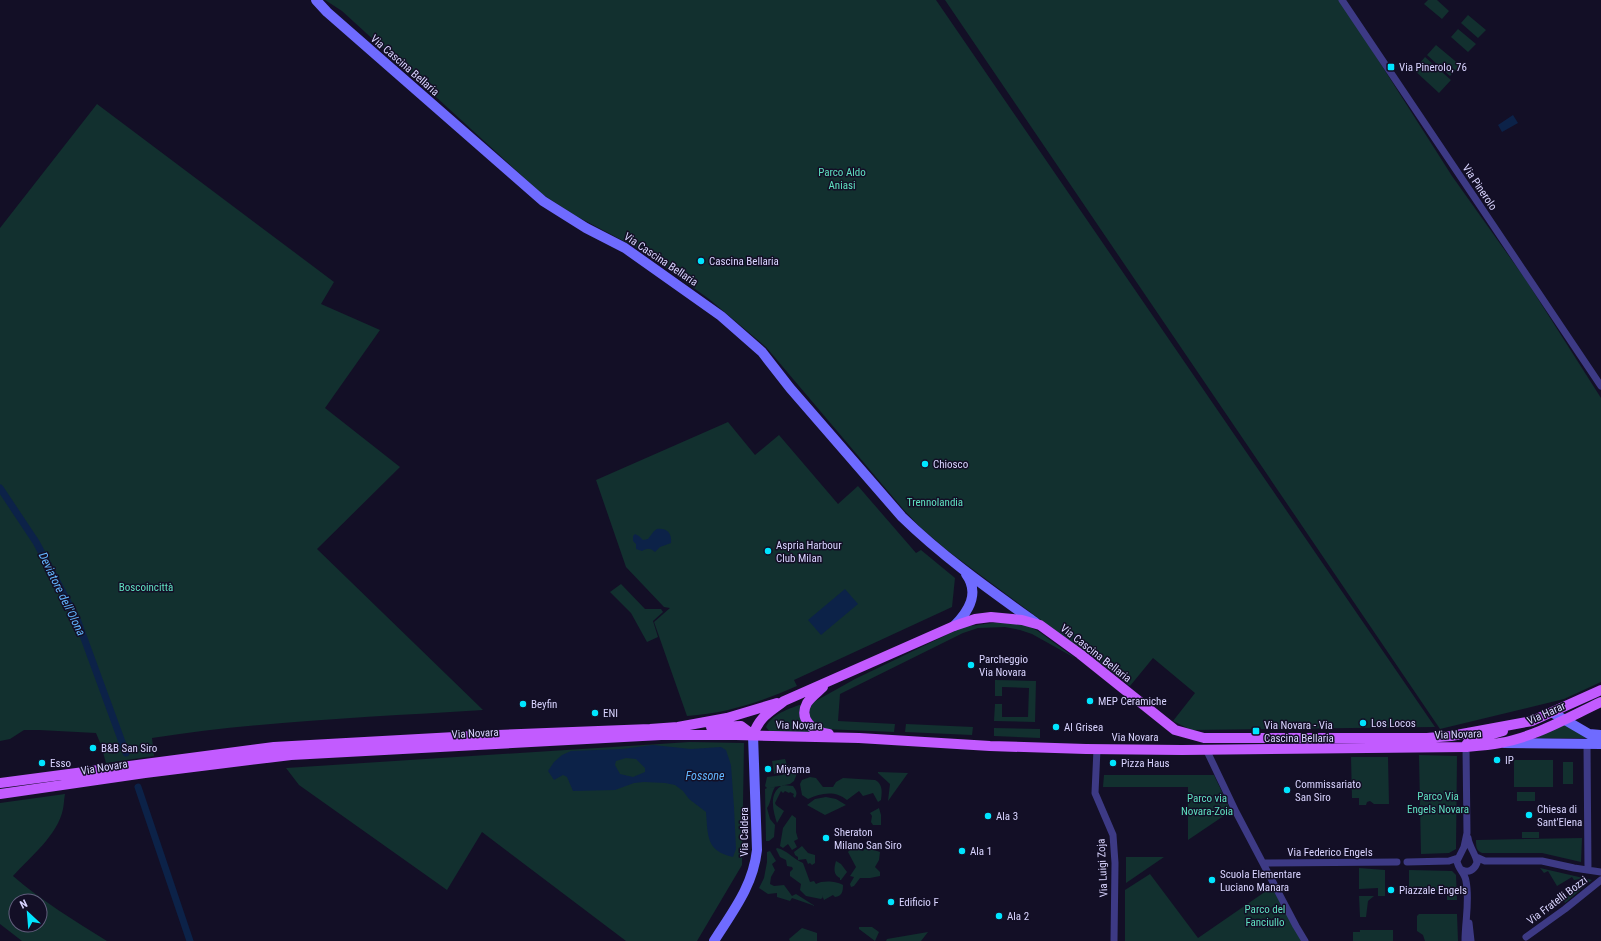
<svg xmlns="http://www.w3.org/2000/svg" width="1601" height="941" viewBox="0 0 1601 941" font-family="'Roboto Condensed',sans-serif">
  <rect width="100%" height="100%" fill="#130f26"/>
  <!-- green -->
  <path fill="#12302f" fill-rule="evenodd" d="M325,0H936L1435,727L1191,730L1173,721L1195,693L1153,658L1130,686L948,551L920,527L903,509L766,347L709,299L652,258L635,247L576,216L542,194L342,11Z
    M945,0H1340L1452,176L1526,280L1601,398V682L1564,699L1440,729Z
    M1428,0H1437L1449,11L1442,19L1424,4Z
    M1468,15L1486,30L1478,38L1461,23Z
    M1458,29L1476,44L1468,52L1451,37Z
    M1436,45L1460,65L1450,76L1427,55Z
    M1425,57L1451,80L1439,93L1414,70Z
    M97,104L334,282L321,304L380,330L325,408L400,467L317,549L483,710C373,717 261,721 152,738L154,756L106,763L101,745L96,733L39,730H24L10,739L0,741V228Z
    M728,422L755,455L779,435L838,504L858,486L916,553L921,550L955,578L952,607L794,680L797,686C760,702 728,713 687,716L654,622L670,608L664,607L626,567L596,480Z
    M621,584L645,609H661L663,612L653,621L658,637L647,642L631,613L610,592Z
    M999,622L1026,625L1038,631L1075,658L1032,634L1020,630L1005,627L978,628L963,633L840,694L838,721L895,724L894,732L824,729L816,726L809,718L810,707L812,703L855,679L963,627Z
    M995,680L1036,681L1035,722L994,721L995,704H1002V717H1028L1029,688L1002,687V696H995Z
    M807,702L813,734L770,732L766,727C773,712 793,708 807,702Z
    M906,724L973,727L972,735L905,732Z
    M1564,724L1588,738H1538L1537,737Z
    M994,728L1040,729V738L994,736Z
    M690,742L744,743L742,865L697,941H626L482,832L447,890L299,785L286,768Z
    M1419,755L1457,756L1456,849L1449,853L1421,854Z
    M1351,757H1388L1389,804H1374L1370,801L1367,802L1366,805H1359V798H1352Z
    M785,759L787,765L793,766L798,771L794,781L790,784L769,788L775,787C771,793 771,803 767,808L770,819L775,825L774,837L769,841H766L765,789L767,788L765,786L767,777L783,775L782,772L774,774L772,761Z
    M1514,760H1553V787H1514Z
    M1563,762H1573V784H1563Z
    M878,772L908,773L888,801L890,784L878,773Z
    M1104,775H1214L1231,811L1188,840V787H1103Z
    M810,777L816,778L823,787H833L836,782L843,778L875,780C883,784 882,792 881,800L878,802L873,793L863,796L859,791L847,800C835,790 821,793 808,799L802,795L800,784L802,780Z
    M783,785L793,786C796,790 798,793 795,798L793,796L794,794L790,792L789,793L785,791L783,793L781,791L775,803L776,805L784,811L777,823C773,811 768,792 783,785Z
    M1517,792H1535V801H1517Z
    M65,794C64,799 64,804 63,809C58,835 30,857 13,876C42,901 75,921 107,941H22L0,924V803ZM16,901H40V925H16Z
    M826,797L836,799L846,805L825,815L807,805L815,799Z
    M879,808L881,815V825H873L871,822L872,816L870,813Z
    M792,815L796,818V832L798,839L794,841L797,847L792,850L788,844L783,848L780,846L783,828Z
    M1522,832H1539V838H1522Z
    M1582,838L1581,862L1542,853H1482C1476,851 1476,846 1476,840Z
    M802,846L808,853L815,855V863L812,865L810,863L808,864L806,859L798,860V857L795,855L794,852Z
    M853,846L858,849L860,847L862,848L861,850L863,851L866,847L880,852L879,860L875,867L880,872V876L870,878H860L854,886L851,887L850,884L854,877L850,876L856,867L848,852Z
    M777,848C787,850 793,859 803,863L810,882L814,881L816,884C822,880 837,881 843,885C843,892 842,896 835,897L833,895L824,900L822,895L823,897L821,899L806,896L800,890L801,884L790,876V872L793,869L792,867L787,866L786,860L780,857L776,849Z
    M770,851L776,861L772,864L775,870L771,877L770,884L774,886L784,885L792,896L796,894L815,906L792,898L790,901L777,897V893L768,894L759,888L764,878L767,862V852Z
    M1126,857H1164L1126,883Z
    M836,861L841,864L847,872L841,880H840V878C833,875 834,868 836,861Z
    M1359,868L1385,870V896H1378V888L1359,889Z
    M1540,868L1592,880L1565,903L1563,899L1583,886L1580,879L1574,880L1572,877L1557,886L1548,871L1544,873Z
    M1409,870L1452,871L1456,875L1457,900H1447V894H1440L1436,890L1432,891L1429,894H1409Z
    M1150,874L1198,938L1272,887L1302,941H1125V890Z
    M1359,896H1374L1368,901L1366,917H1360Z
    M1419,914H1457L1458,941H1425L1423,935L1417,931V916Z
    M859,927H872L879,932L875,941L859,929Z
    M802,928L817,933V941H790L789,939Z
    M1360,930H1393V941H1353V932H1360Z
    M928,932L921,941H886L887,939Z"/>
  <!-- water -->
  <path fill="#0c2248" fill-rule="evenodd" d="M1513,115L1518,123L1502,132L1498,125Z
    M657,529C667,528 672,533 671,543L660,547L655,552C650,548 648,548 642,551L636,549V544L633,541V536L635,534L639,536L643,540L648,539L654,531Z
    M845,589L858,604L821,635L808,620Z
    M653,745L691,749L721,747L726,750L731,765L734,807L736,849L733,857C706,851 708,836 706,812L689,799L683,791L675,785L665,783L644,782L634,783L615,790L573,791L567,777L563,775L554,780L548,771L554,762L562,755L571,751L622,749ZM626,758L636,759L645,768V772L633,777L620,774L615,765L616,761Z"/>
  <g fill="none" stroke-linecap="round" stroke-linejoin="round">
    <!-- canal -->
    <path stroke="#0c2248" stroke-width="7" d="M0,488L36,542L77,619L126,753
      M138,787L190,941"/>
    <!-- street -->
    <path stroke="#3d3a85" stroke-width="7" d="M1342,0L1601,386
      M1587,744L1588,870
      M1097,749L1095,793L1113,835L1115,863L1114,941
      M1206,749L1236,812L1296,926L1305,941
      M1476,857L1485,861H1542L1574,868L1601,872
      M1407,862L1449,861L1458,858
      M1263,863L1397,862
      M1462,870C1469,873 1474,870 1477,863C1477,856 1469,847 1468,838
      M1469,923L1471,941
      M1526,937L1565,909L1601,880
      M1465,941C1465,921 1470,901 1466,881C1465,873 1458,869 1457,861L1464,847L1467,833L1466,747"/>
    <!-- secondary -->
    <path stroke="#6f6bff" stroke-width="10" d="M316,0L327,12L543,201L586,228L625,248L721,316L762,352L790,388L902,517C943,557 990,590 1036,623
      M954,626C969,611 980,593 966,574
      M1553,713L1589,734L1601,735
      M1504,743L1601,744
      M714,941C733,911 753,886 757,850L753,735"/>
    <!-- primary -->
    <path stroke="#c25bff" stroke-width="10" d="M823,687C818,692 811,697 807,703C798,720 814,732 829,734
      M711,727L741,726L753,735
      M753,735C760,716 769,713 784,701L954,626L975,619L991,617L1022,620L1040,625L1080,654L1175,730L1204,738H1427L1451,736L1532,721L1601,690
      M1466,745L1469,741L1503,731
      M0,783L274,747L473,736L650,729L678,727L727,718L777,703
      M0,794L145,773L291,755L661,735H736L859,738L990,746L1086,749L1182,750L1466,747C1477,746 1489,745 1500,743C1535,737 1569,717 1601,702"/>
  </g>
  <!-- markers -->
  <g fill="#00e5ff" stroke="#130f26" stroke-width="1.5">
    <rect x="1387" y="63" width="8" height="8" rx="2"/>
    <circle cx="701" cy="261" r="4"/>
    <circle cx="925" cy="464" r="4"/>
    <circle cx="768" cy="551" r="4"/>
    <circle cx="971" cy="665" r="4"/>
    <circle cx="1090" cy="701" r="4"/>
    <circle cx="523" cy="704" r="4"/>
    <circle cx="595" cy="713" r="4"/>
    <circle cx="1363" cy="723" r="4"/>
    <circle cx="1056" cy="727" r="4"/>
    <rect x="1252" y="727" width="8" height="8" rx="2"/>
    <circle cx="93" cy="748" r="4"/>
    <circle cx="1497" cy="760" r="4"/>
    <circle cx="42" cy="763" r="4"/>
    <circle cx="1113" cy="763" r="4"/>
    <circle cx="768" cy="769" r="4"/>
    <circle cx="1287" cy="790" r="4"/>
    <circle cx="1529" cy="815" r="4"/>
    <circle cx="988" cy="816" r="4"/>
    <circle cx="826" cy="838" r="4"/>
    <circle cx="962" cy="851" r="4"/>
    <circle cx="1212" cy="880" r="4"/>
    <circle cx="1391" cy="890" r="4"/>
    <circle cx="891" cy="902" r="4"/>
    <circle cx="999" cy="916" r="4"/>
  </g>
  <g text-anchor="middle" stroke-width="3" stroke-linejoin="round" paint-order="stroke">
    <!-- street labels -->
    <g font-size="11" fill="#d9d4ff" stroke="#130f26">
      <text transform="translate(405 65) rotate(41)" y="4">Via Cascina Bellaria</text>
      <text transform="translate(1480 187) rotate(56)" y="4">Via Pinerolo</text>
      <text transform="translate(661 259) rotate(34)" y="4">Via Cascina Bellaria</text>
      <text transform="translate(1096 653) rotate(38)" y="4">Via Cascina Bellaria</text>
      <text transform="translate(1546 713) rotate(-24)" y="4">Via Harar</text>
      <text transform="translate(799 725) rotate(1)" y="4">Via Novara</text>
      <text transform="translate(475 733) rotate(-3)" y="4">Via Novara</text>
      <text transform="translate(1458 734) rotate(-2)" y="4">Via Novara</text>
      <text x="1135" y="741">Via Novara</text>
      <text transform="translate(104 767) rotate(-9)" y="4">Via Novara</text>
      <text transform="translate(744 832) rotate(-90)" y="4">Via Caldera</text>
      <text x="1330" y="856">Via Federico Engels</text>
      <text transform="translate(1102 868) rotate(-93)" y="4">Via Luigi Zoja</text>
      <text transform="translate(1557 900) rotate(-37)" y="4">Via Fratelli Bozzi</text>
    </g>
    <!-- poi labels -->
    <g font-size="11" fill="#d9d4ff" stroke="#130f26" text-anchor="start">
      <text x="1399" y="71">Via Pinerolo, 76</text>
      <text x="709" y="265">Cascina Bellaria</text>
      <text x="933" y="468">Chiosco</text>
      <text x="776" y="549">Aspria Harbour<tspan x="776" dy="13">Club Milan</tspan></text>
      <text x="979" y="663">Parcheggio<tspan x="979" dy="13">Via Novara</tspan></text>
      <text x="1098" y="705">MEP Ceramiche</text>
      <text x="531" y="708">Beyfin</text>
      <text x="603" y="717">ENI</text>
      <text x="1371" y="727">Los Locos</text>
      <text x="1264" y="729">Via Novara - Via<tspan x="1264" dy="13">Cascina Bellaria</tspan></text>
      <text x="1064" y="731">Al Grisea</text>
      <text x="101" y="752">B&amp;B San Siro</text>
      <text x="1505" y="764">IP</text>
      <text x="50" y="767">Esso</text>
      <text x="1121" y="767">Pizza Haus</text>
      <text x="776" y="773">Miyama</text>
      <text x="1295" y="788">Commissariato<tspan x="1295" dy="13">San Siro</tspan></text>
      <text x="1537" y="813">Chiesa di<tspan x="1537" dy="13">Sant'Elena</tspan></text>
      <text x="996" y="820">Ala 3</text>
      <text x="834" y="836">Sheraton<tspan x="834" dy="13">Milano San Siro</tspan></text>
      <text x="970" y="855">Ala 1</text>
      <text x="1220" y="878">Scuola Elementare<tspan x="1220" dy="13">Luciano Manara</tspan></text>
      <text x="1399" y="894">Piazzale Engels</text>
      <text x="899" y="906">Edificio F</text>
      <text x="1007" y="920">Ala 2</text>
    </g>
    <!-- park labels -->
    <g font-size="11" fill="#5fe0c0" stroke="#130f26">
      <text x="842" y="176">Parco Aldo<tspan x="842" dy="13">Aniasi</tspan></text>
      <text x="935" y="506">Trennolandia</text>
      <text x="146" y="591">Boscoincittà</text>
      <text x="1438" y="800">Parco Via<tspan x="1438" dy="13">Engels Novara</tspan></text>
      <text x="1207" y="802">Parco via<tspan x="1207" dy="13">Novara-Zoia</tspan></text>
      <text x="1265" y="913">Parco del<tspan x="1265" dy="13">Fanciullo</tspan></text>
    </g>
    <!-- water labels -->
    <g font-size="12" font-style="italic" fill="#62b6ff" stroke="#130f26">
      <text transform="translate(62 594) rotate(64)" y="4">Deviatore dell'Olona</text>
      <text x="705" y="780">Fossone</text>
    </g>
  </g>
  <!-- north arrow -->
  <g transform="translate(28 913) rotate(334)"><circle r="19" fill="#130f26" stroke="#625e7d"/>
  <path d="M0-3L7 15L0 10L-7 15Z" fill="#00e5ff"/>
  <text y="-6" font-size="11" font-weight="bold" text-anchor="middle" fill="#d9d4ff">N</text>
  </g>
</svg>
